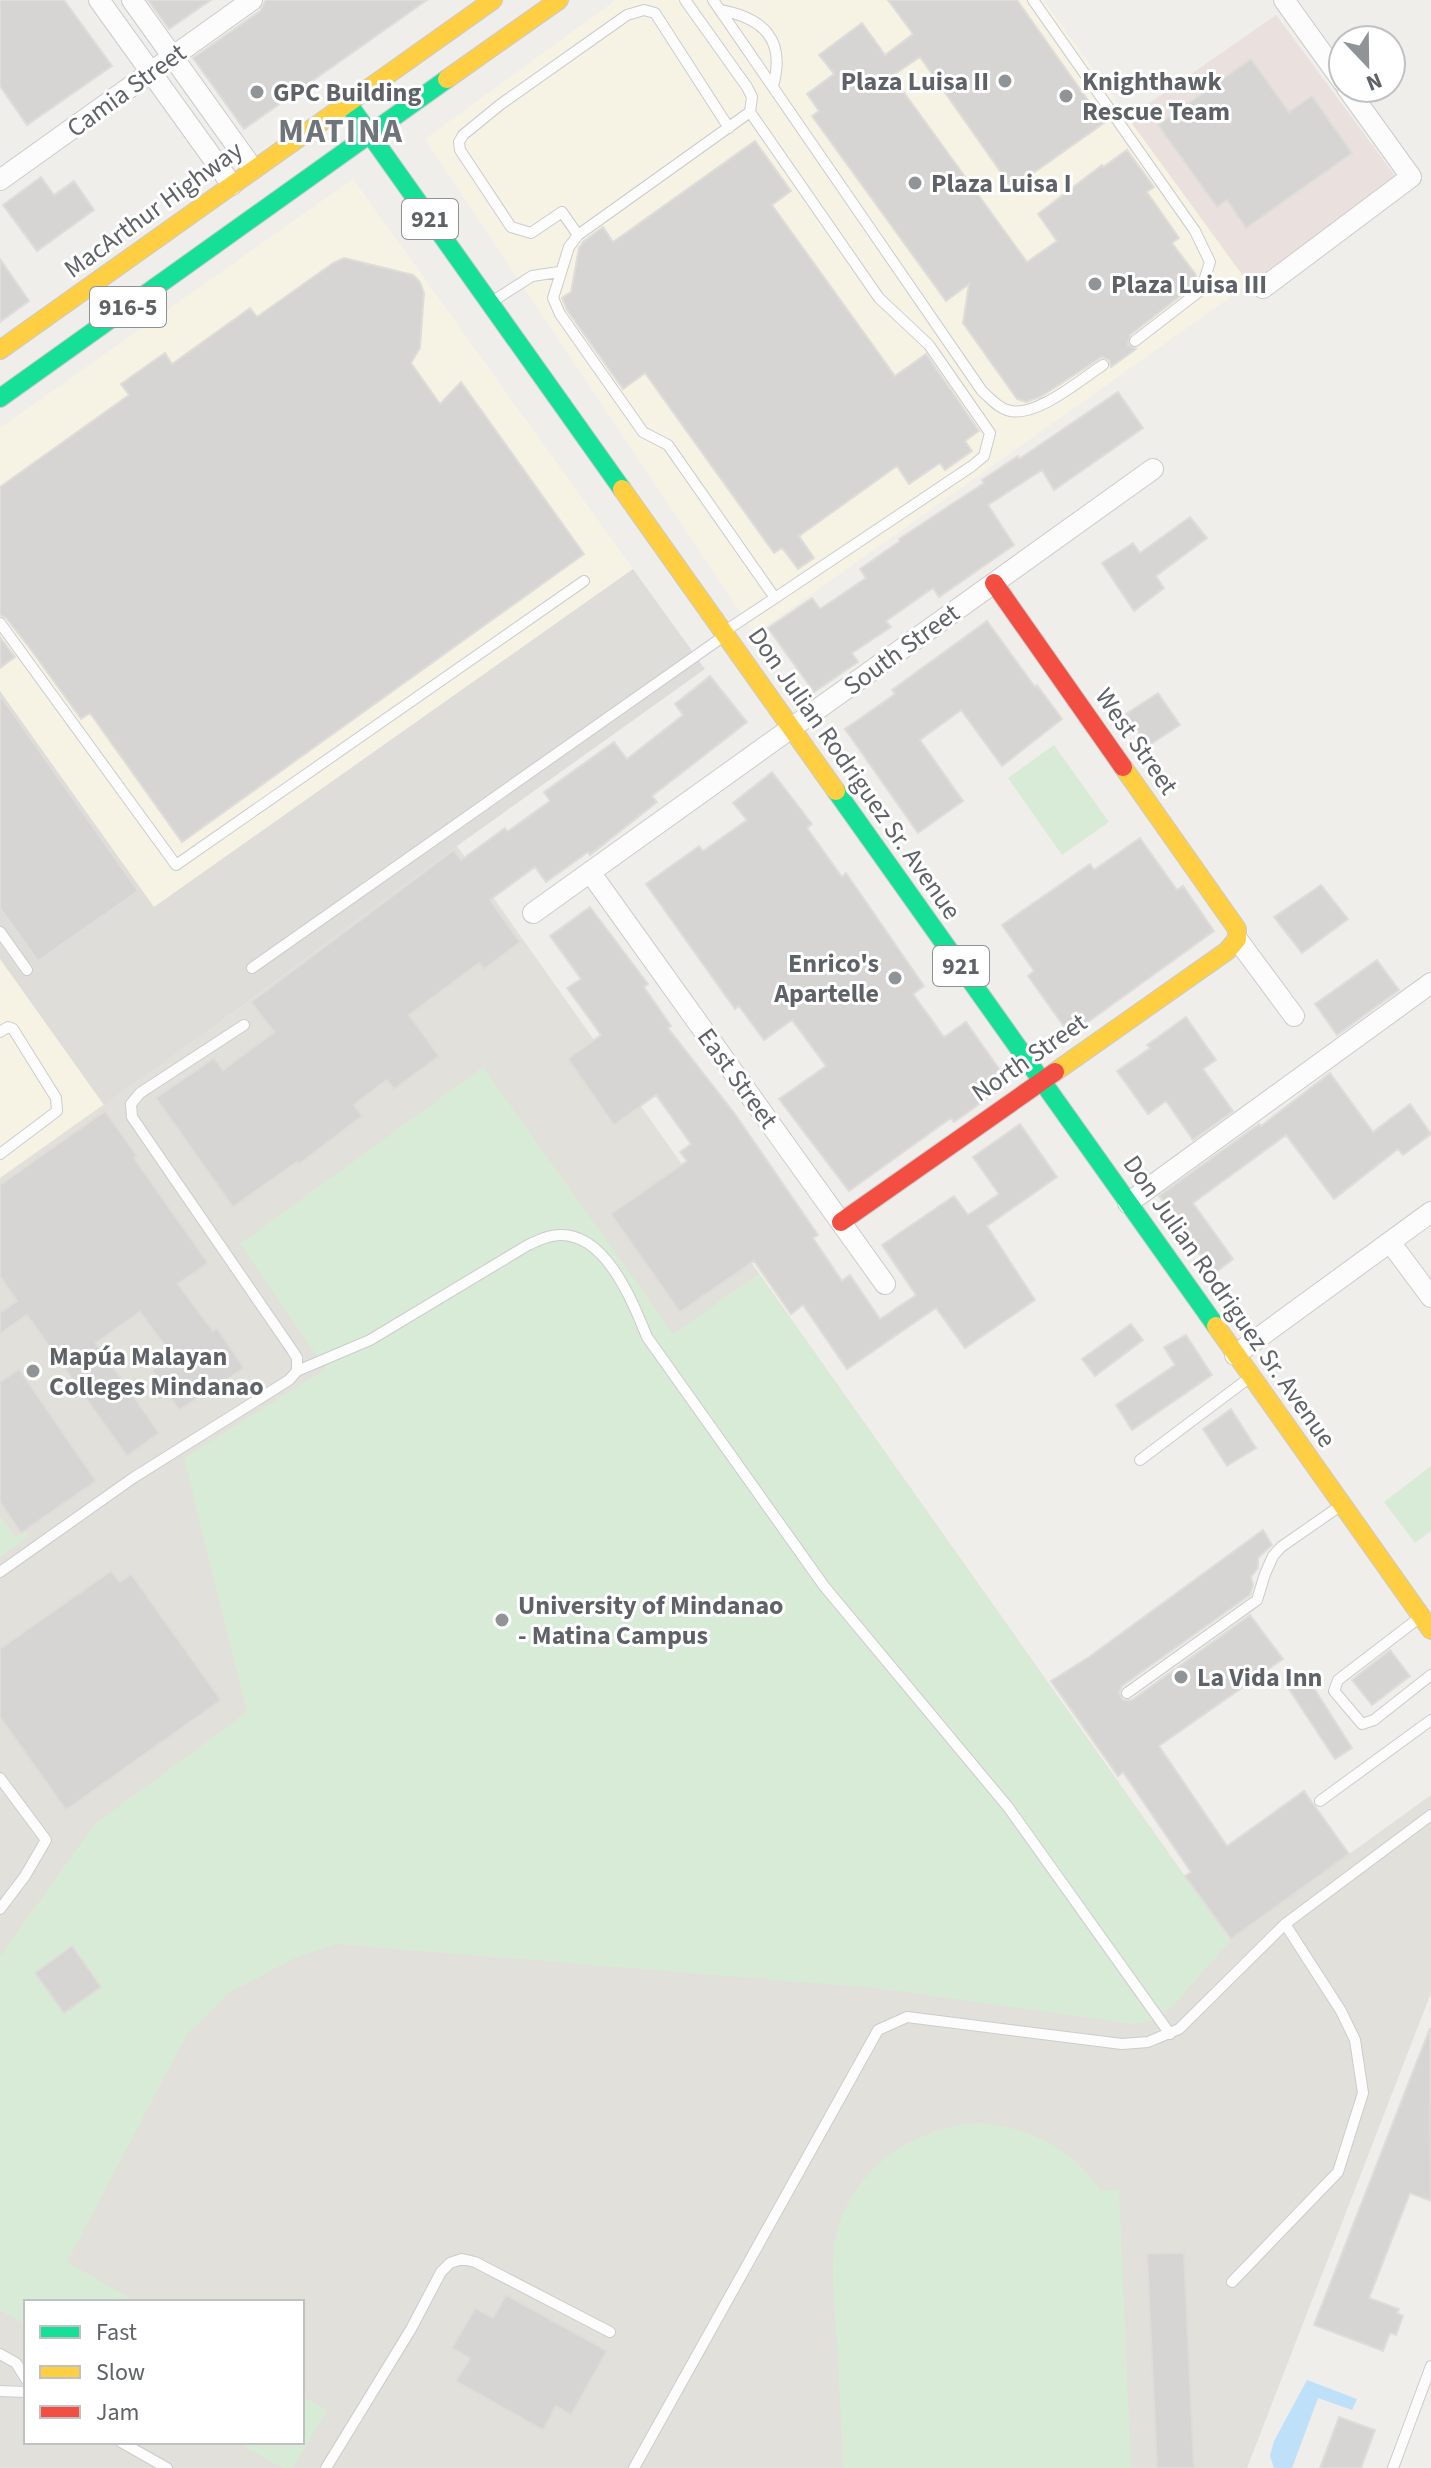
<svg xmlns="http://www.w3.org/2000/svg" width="1431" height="2468" viewBox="0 0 1431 2468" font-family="'Source Sans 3',sans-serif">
  <rect width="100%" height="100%" fill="#efeeea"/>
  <!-- commercial -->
  <path fill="#f7f3e4" d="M616,0H1043L1249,284L755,634L425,139Z
    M353,179L633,569L154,907L0,691V428Z
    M0,959L104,1105L0,1178Z"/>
  <!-- industrial -->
  <path fill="#dfddda" d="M633,569L705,669L457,846L230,1015L104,1105L0,959V691L154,907Z"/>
  <!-- education -->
  <path fill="#e2e0da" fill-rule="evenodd" d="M457,846L1230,1940L1431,1795V1993L1247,2468H0V1178L230,1015ZM26,2302H302V2442H26Z"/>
  <!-- medical -->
  <path fill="#eae0de" d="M1276,15L1396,177L1249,284L1128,118Z"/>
  <!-- green -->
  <path fill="#d8ebd6" d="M1054,745L1109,822L1062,855L1008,778Z
    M483,1067L673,1334L759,1274L1230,1941L1171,2008L1158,2019L1134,2024L876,1988L336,1944L295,1958L230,1992L187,2034L67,2262L136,2302H26V2324L0,2310V1956L95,1824L247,1712L184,1458L326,1369L240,1244Z
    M1431,1466V1531L1415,1543L1384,1502Z
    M0,1516L15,1537L25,1531L29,1536L0,1557Z
    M978,2123C1030,2127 1071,2148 1101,2191L1119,2189L1131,2468H843C841,2421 839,2375 836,2328C835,2298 830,2266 836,2237C852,2169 911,2128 978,2123Z
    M302,2396L327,2410L293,2468H283L236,2442H302Z"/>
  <!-- water -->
  <path fill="#bfe0f9" d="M1307,2380L1357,2399L1352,2410L1318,2398L1292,2468H1274L1270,2456L1274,2441Z"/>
  <!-- building -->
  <path fill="#d6d5d3" stroke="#deddd9" stroke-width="2" d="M0,0H64L112,66L27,125L0,86Z
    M148,0H211L169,29Z
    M266,0H427L244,129L193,58L260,11Z
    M888,0H1017L1104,123L1012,188L920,57L892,76L1027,262L1057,241L1038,214L1102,165L1103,167L1127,150L1154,187L1147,192L1179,238L1172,243L1196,275L1193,286L1130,335L1128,345L1136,349L1111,367L1109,360L1102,357L1040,397L1026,402L1017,399L963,323L969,284L946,301L812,116L819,111L807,94L834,74L819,55L862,23L885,55L913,34Z
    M1251,59L1289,112L1312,96L1352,153L1246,228L1227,200L1217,207L1158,125Z
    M755,141L791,191L772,205L895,376L926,354L979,431L965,441L972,451L945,470L940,463L909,484L897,466L799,536L814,558L798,569L782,548L774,553L645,373L623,389L567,310L562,298L571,292L579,248L584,241L603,227L613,242Z
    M41,177L54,195L74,181L94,210L37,251L3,205Z
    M344,258L413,275L420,282L424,293L420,348L411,363L440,404L461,382L584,554L182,842L90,713L81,719L29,647L6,618L0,615V487L129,395L121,384L165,353L172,364L250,308L257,317L333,263Z
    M0,259L29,301L0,322Z
    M1118,392L1143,428L1054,490L1042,470L988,505L1014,545L939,597L933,588L886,621L891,627L852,653L858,662L814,692L768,628L812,598L820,609L866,578L860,569L900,541L899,539L984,483L982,480L1018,456L1019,459Z
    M1190,517L1207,538L1156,576L1164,588L1134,611L1102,563L1133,543L1140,553Z
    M987,621L1035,687L1037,685L1062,719L1002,766L961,710L920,740L963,801L918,833L845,729L895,694L892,690Z
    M0,637L15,657L0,668Z
    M710,676L747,722L652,796L657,802L590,855L588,852L546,882L535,867L490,900L520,942L484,969L479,963L409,1015L439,1056L394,1089L387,1080L354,1105L362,1116L299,1164L297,1162L233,1207L156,1098L214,1058L223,1070L274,1032L251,1002L454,850L461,860L505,828L507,832L550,801L544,792L614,742L627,759L683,715L675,704Z
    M1158,693L1180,725L1148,746L1126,714Z
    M0,695L138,891L38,961L0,908Z
    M772,772L812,824L807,828L842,877L846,873L924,986L913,994L944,1037L966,1022L1009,1083L954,1122L951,1118L849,1191L779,1099L826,1066L792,1020L764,1040L739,1006L735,1009L646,884L699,846L703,851L747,820L733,803Z
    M1140,838L1177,890L1183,886L1214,931L1070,1035L1028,976L1034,971L1002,925L1090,864L1094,870Z
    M1321,885L1348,919L1302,953L1274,917Z
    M590,907L648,984L644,987L671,1026L668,1028L735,1114L818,1235L813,1238L842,1281L850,1275L880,1319L916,1295L882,1245L954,1196L968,1215L999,1194L973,1157L1020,1124L1057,1177L987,1226L1035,1300L965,1348L936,1308L847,1369L803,1305L791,1314L754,1261L680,1312L611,1214L687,1161L680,1152L691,1144L656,1095L614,1125L568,1059L601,1035L567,988L581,979L550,936Z
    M1377,960L1399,990L1337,1035L1315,1004Z
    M1186,1017L1216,1060L1203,1069L1233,1111L1193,1140L1166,1101L1148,1114L1117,1071L1150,1048L1147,1045Z
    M1330,1073L1373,1132L1410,1104L1431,1134L1403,1155L1398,1149L1334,1199L1286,1135L1193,1203L1233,1259L1214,1274L1159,1196L1259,1124L1261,1126Z
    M105,1111L137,1156L134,1158L208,1263L178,1284L213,1331L217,1328L244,1368L179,1410L152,1370L173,1357L140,1312L96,1343L159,1433L127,1456L27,1315L0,1334V1313L17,1301L0,1276V1185Z
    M1131,1324L1143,1340L1095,1376L1082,1359Z
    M1186,1335L1212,1375L1132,1430L1116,1405L1175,1365L1164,1347Z
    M19,1369L96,1481L21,1533L0,1502V1382Z
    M1231,1409L1256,1448L1227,1466L1203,1429Z
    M1263,1530L1272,1545L1258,1558V1568L1251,1577L1253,1585L1250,1595L1122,1686L1119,1693L1123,1700H1132L1250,1615L1283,1659L1159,1746L1227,1846L1304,1791L1349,1854L1231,1939L1185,1876L1191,1872L1123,1772L1118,1776L1051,1681L1089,1657Z
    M111,1571L120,1582L131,1574L221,1700L66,1810L0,1717V1649Z
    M1390,1650L1410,1676L1372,1705L1352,1680Z
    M1305,1674L1352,1748L1335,1759L1287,1686Z
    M72,1946L101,1987L64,2013L35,1973Z
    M1430,2028L1431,2201L1410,2193L1369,2298L1399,2309L1397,2313L1403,2316L1396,2335L1390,2333L1383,2351L1314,2325Z
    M1184,2253L1194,2468H1157L1147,2254Z
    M506,2295L607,2351L571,2415L556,2406L543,2430L456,2381L470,2358L452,2348L475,2308L493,2318Z
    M1339,2417L1375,2430L1361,2468H1320Z"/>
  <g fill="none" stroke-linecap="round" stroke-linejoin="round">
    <defs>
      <path id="lane" d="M685,0L747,87L752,97L750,112L578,235L569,247L553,298L560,314L643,432L668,445L775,598L725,631
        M713,0L982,391C990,398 997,407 1007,410C1034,420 1081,379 1103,365
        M1033,0L1195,231L1210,262L1201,290L1135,341
        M720,10C764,18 786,40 773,86
        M750,112L879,298L929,345L990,433L984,456L972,466L775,598
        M578,235L562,212L531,233L511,227L460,150L459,142L463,135L501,104L627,15L644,10L655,13L729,128
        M493,301L532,276L559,272
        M0,623L176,865L584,581
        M0,932L27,970
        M252,968L724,636
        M0,1032L8,1027L13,1029L56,1098L57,1111L0,1154
        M297,1371L370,1340L528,1245C535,1242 544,1237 552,1236C603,1226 632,1300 647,1337L824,1586L1008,1807L1170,2034
        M1140,1460L1249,1378
        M0,1572L133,1478L289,1380L297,1371V1358L292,1350L132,1117L131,1104L140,1093L244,1025
        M1419,1618L1338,1680L1334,1691L1362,1724L1374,1720L1431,1675
        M1127,1693L1257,1600L1265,1574L1273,1556L1281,1547L1340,1506
        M0,1778L46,1840L25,1876L0,1909
        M1320,1801L1431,1720
        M1232,2282L1338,2172L1363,2093L1355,2040L1341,2011L1285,1924
        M0,2354L16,2363L26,2379
        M0,2391L26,2392
        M121,2442L167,2468
        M326,2468L411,2329L441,2272L450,2263L462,2259L475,2262L610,2332
        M634,2468L878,2030L907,2017L1122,2044L1148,2042L1179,2029L1285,1924L1431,1815
        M1393,2468L1431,2366"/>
      <path id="street" d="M99,0L232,185
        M132,0L253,169
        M1284,0L1343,82
        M0,180L252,0
        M1263,288L1411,177L1347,88
        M590,872L885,1284
        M533,913L1153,469
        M1237,939L1294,1016
        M1128,1203L1431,983
        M1390,1242L1431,1297
        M1235,1355L1431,1212"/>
      <path id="fast" d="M347,102L622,489
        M0,398L447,79
        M836,791L1216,1326"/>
      <path id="slow" d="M447,79L559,0
        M0,350L493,0
        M622,489L836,791
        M1055,1072L1227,951L1237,939V929L1123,767
        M1216,1326L1431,1630"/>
      <path id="jam" d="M994,583L1123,767
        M841,1222L1055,1072"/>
    </defs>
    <!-- lane casing -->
    <use href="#lane" stroke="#cbcccc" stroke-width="12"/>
    <!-- street casing -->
    <use href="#street" stroke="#cbcccc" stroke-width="22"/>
    <!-- fast casing -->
    <use href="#fast" stroke="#cacacb" stroke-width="20"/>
    <!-- slow casing -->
    <use href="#slow" stroke="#cacacb" stroke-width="20"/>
    <!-- jam casing -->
    <use href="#jam" stroke="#cacacb" stroke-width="20"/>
    <!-- lane -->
    <use href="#lane" stroke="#fdfcfc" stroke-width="10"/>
    <!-- street -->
    <use href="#street" stroke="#fdfcfc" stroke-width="20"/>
    <!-- fast -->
    <use href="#fast" stroke="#16e098" stroke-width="18"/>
    <!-- slow -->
    <use href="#slow" stroke="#ffcf43" stroke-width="18"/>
    <!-- jam -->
    <use href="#jam" stroke="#f24e42" stroke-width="18"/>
  </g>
  <!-- markers -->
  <g fill="#919496" stroke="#fff" stroke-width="3">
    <circle cx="1005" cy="81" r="8"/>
    <circle cx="257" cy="92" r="8"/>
    <circle cx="1066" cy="96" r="8"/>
    <circle cx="915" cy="183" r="8"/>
    <circle cx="1095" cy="284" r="8"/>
    <circle cx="895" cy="978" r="8"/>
    <circle cx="33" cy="1371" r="8"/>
    <circle cx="502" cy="1620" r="8"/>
    <circle cx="1181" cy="1677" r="8"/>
  </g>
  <g text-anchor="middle" stroke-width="6" stroke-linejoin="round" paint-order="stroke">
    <!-- shield labels -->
    <g fill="#fff" stroke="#8f9295" stroke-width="2">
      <rect x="402" y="199" width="56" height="40" rx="6"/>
      <rect x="90" y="287" width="76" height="40" rx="6"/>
      <rect x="933" y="946" width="56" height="40" rx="6"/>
    </g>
    <g font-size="24" font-weight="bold" fill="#5f6368">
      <text x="430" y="227">921</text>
      <text x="128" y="315">916-5</text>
      <text x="961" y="974">921</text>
    </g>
    <!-- poi labels -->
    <g font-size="26" font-weight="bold" fill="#5f6368" stroke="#fff" text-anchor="start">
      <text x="989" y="90" text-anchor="end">Plaza Luisa II</text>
      <text x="1082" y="90">Knighthawk<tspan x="1082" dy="30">Rescue Team</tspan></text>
      <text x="273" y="101">GPC Building</text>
      <text x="931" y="192">Plaza Luisa I</text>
      <text x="1111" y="293">Plaza Luisa III</text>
      <text x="879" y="972" text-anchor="end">Enrico's<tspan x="879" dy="30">Apartelle</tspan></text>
      <text x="49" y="1365">Mapúa Malayan<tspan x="49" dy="30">Colleges Mindanao</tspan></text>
      <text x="518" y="1614">University of Mindanao<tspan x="518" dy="30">- Matina Campus</tspan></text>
      <text x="1197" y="1686">La Vida Inn</text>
    </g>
    <!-- street labels -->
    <g font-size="26" fill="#5f6368" stroke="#fff">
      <text transform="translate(126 90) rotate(-36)" y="9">Camia Street</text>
      <text transform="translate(153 209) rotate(-36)" y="9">MacArthur Highway</text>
      <text transform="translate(901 649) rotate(-36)" y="9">South Street</text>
      <text transform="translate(1137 741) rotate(55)" y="9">West Street</text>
      <text transform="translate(855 773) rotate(55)" y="9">Don Julian Rodriguez Sr. Avenue</text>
      <text transform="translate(1029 1057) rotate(-35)" y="9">North Street</text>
      <text transform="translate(738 1078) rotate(54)" y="9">East Street</text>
      <text transform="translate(1230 1301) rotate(55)" y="9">Don Julian Rodriguez Sr. Avenue</text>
    </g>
    <!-- district labels -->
    <g font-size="34" font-weight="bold" letter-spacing="2" fill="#70757a" stroke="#fff">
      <text x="341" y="142">MATINA</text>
    </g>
  </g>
  <!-- legend -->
  <rect x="24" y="2300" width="280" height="144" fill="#ffffff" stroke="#bfc1c3" stroke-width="2"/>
  <rect x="40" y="2326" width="40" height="12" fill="#16e098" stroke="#bfc1c3" stroke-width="2"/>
  <text x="96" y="2340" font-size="24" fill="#5f6368">Fast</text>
  <rect x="40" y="2366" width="40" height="12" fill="#ffcf43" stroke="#bfc1c3" stroke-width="2"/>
  <text x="96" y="2380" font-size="24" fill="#5f6368">Slow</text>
  <rect x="40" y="2406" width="40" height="12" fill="#f24e42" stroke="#bfc1c3" stroke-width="2"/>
  <text x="96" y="2420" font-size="24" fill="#5f6368">Jam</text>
  <!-- north arrow -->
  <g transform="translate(1367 64) rotate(158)"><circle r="38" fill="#ffffff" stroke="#bfc1c3" stroke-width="2"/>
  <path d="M0-6L14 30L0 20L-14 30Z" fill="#919496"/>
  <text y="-12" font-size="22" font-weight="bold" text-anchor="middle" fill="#5f6368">N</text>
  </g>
</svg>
